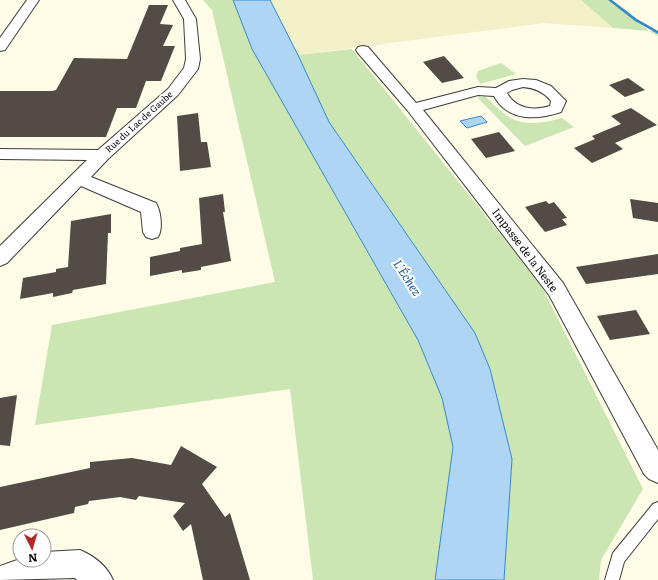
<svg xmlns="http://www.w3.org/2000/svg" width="658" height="580" viewBox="0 0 658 580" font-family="Literata,serif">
  <rect width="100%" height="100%" fill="#fefbe7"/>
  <!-- farmland -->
  <path fill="#f2f0c9" d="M270,0H581L613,28L544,23L298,55Z"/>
  <!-- green -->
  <path fill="#cbe6b3" d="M203,0H233L252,49L418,340L442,398L453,447L435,580H313L290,389L35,425L52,325L275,282L212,10Z
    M581,0H610L649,31H658V36L649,31L613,28Z
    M352,49L541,285L643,489L601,560L599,580H504L512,459L490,369L475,333L329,122L298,55Z
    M501,63L516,74L480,84L476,76L478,71Z
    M485,96C492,103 499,110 506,115C522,127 545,123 562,118L574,127L525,146L478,98Z"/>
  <!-- water -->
  <path fill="#aed6f4" stroke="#3788c8" d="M233,0H270L298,55L329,122L475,333L490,369L512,459L504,580H435L453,447L442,398L418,340L252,49Z
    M481,116L487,122L467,128L460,121Z"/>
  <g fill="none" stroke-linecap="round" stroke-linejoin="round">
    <!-- stream -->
    <path fill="#3788c8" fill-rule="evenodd" d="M608,0H612L637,19L658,31V34L635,21Z"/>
  </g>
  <!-- building -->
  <path fill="#524b46" d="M149,5H168L160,24L173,25L163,46H175L161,81H146L136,108H117L106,137H0V91H52L56,90L74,58L127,59Z
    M444,56L464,78L442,83L423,62Z
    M628,78L645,90L625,97L609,85Z
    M631,108L657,125L615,143L623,149L592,163L574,148L595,139L592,136L621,124L611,116Z
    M198,113L201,142H207L211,167L180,171L177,116Z
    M499,132L515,151L486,158L471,139Z
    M223,194L225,212H223L231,261L201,267V270L182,273V270L150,276V257L180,251V248L202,244L199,198Z
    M630,199L658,203V222L633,218Z
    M546,201L549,204L554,202L567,218L562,219L567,225L545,232L525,207Z
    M111,214V233H108L106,284L73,290L72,293L53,297V293L20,299L23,278L56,272V269L68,267L71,221Z
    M658,254V274L586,284L576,267Z
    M636,310L650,334L610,340L597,316Z
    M17,395L10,446L0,445V398Z
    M181,446L217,467L202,484L225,517L230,513L250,580H203L191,524L183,531L173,516L185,503L139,496L136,500L120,497L89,501L88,504L75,507L74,513L0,530V487L90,468V462L132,458L171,465Z"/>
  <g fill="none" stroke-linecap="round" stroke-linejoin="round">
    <defs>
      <path id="lane" d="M658,502V519L624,562L619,580H605L613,553L653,504Z"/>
      <path id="street" d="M27,0H39L5,50L0,51V38Z
        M173,0H185L196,19L200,59L198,69L178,95L108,159L91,177L156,203C161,212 163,229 158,237L152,239L146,237L143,232L141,212L81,186L7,263L0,266V246L87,160L0,159V149L98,150L168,89L184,68L186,59L184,19Z
        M363,46L368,47L416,103L478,87L496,88L509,81L523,79L536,80L551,86L566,101L561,112C537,120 508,122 494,96L478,95L423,110L563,283L658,450V483L649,479L644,474L549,295L408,111L358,53L356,50L358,47ZM523,87C535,88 544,92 551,101L550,106C534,111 516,109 507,93L512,90Z
        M80,550C94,556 107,566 113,580H77L75,578L0,580V566L20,559L44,560V552Z"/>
    </defs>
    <!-- lane casing -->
    <use href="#lane" stroke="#3d3d3d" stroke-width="2"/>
    <!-- street casing -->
    <use href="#street" stroke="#3d3d3d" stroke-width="2"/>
    <!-- lane -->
    <use href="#lane" fill="#fff" fill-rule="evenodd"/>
    <!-- street -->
    <use href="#street" fill="#fff" fill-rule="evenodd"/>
  </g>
  <g text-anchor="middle" stroke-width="4" stroke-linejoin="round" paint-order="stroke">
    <!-- far-street labels -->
    <g font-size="9" fill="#0a0a0a" stroke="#fff">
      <text transform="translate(139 122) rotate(-42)" y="3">Rue du Lac de Gaube</text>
    </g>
    <!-- street labels -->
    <g font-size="11" fill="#0a0a0a" stroke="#fff">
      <text transform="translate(525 250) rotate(53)" y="4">Impasse de la Neste</text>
    </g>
    <!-- water labels -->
    <g font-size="12" font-style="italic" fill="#195a95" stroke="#fff">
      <text transform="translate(407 278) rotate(57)" y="4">L'Échez</text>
    </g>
  </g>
  <!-- north arrow -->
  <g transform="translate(32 548) rotate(175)"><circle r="19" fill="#ffffff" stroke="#9d9d9d"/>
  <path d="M0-3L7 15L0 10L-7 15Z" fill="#b42728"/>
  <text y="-6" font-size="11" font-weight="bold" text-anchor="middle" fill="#0a0a0a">N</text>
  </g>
</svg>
